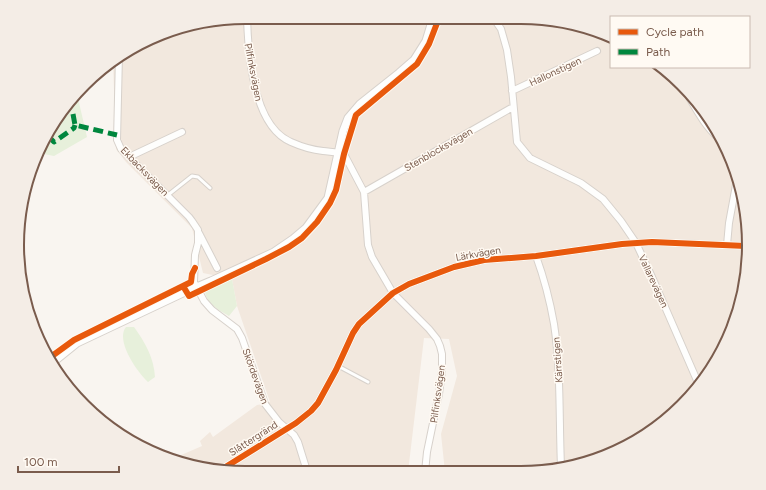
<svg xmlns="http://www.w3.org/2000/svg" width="766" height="490" viewBox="0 0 766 490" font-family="Figtree,sans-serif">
  <rect width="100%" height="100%" fill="#f9f5f0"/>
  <!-- residential -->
  <path fill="#f2e8de" d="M245,17L551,19L611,37V67H662L671,73L725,144L748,230L737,318L693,395L622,450L536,473L445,472L441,434L457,376L449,339L424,338L408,472L215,471L172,459L202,446L200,441L210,432L213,437L257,405L263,404L270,402L237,306L232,279L203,273L192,228L126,162L116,149L113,60L118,56L172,29Z"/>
  <!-- green -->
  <path fill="#e7f0db" d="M77,94L87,137L54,156L39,153L64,106Z
    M232,279L237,306L229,316C219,310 206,304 205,291L209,288Z
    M126,327H134C145,342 154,358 155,377L148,382C137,372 115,340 126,327Z"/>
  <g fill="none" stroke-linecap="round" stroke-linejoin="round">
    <defs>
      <path id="service" d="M168,195L192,176L198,177L210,188
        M338,366L368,382"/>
      <path id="minor" d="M247,17C248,53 253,126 291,142C300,146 313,150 323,151C330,152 337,152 344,154L364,192L368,245L372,257L393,293L429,329L437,339L440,346L442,354V371L439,394L427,452L425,472
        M354,18L362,19L364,18
        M494,19L501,29L507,50L511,77L517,142L530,158L581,183L603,199L621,221L636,243L652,277L699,385
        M119,55L117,140L121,149L189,217L192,221L198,230V243L195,255L194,282L204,301L212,310L237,329L242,338L265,404L279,422L294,435L298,442L307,471
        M512,91L597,51
        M687,94C698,112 707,131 725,143
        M129,157L182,132
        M364,192L513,107
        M199,233L217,268
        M727,245L729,223L736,185
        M536,256C544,278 550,301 554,324C561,369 559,420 561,466
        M219,471L296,423L311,411L318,403L336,370L353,333L359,324L393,293L409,284L454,267L484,260L536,256L622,244L652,242L746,246
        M471,472L556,467"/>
      <path id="tertiary" d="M51,364L77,343L185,292L211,281L274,252L293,239L306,228L328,198L343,131L348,118L360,104L399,73L414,60L426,41L433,18"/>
    </defs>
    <!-- service casing -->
    <use href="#service" stroke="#d7d1cb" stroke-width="5"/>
    <!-- minor casing -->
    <use href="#minor" stroke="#d7d1cb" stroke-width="8"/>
    <!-- tertiary casing -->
    <use href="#tertiary" stroke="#d7d1cb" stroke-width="9"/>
    <!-- service -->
    <use href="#service" stroke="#fefefd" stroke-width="3"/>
    <!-- minor -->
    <use href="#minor" stroke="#fefefd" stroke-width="6"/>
    <!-- tertiary -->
    <use href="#tertiary" stroke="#fefefd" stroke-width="7"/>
    <!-- quiet -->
    <path stroke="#00873e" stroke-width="5" stroke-dasharray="10 5" stroke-linecap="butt" d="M73,114L75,125L117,135
      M48,136L54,142L74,128L75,125"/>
    <defs>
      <path id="cycleway" d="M183,286L189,296L266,259L289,247L302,238L317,222L330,203L336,190L344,154L356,115L417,64L429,44L439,18
        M49,361L52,356L74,340L191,282L192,274L195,268
        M219,471L296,423L311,411L318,403L336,370L353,333L359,324L393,293L409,284L454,267L484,260L536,256L622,244L652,242L746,246"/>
    </defs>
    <!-- cycleway casing -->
    <use href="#cycleway" stroke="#fffaf3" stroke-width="8"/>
    <!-- cycleway -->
    <use href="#cycleway" stroke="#e8590c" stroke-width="6"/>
  </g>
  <g text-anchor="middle" stroke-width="3" stroke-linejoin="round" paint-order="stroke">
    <!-- street labels -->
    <g font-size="10" fill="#7a5c4d" stroke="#fffaf3">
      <text transform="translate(555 71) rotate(-25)" y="4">Hallonstigen</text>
      <text transform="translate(254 72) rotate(79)" y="4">Pilfinksvägen</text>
      <text transform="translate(438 149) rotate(-30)" y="4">Stenblocksvägen</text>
      <text transform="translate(145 171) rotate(46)" y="4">Ekbacksvägen</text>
      <text transform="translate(478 253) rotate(-10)" y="4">Lärkvägen</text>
      <text transform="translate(654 281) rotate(65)" y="4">Vallarevägen</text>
      <text transform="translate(557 360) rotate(-94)" y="4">Kärrstigen</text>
      <text transform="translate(256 376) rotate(70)" y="4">Skördevägen</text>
      <text transform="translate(437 394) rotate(-82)" y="4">Pilfinksvägen</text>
      <text transform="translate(253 438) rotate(-33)" y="4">Slåttergränd</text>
    </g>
  </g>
  <!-- crop -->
  <path d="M0 0H766V490H0ZM245 24H521A221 221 0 0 1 742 245V245A221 221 0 0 1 521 466H245A221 221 0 0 1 24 245V245A221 221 0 0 1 245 24Z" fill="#f4ede6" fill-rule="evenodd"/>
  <path fill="none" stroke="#7a5c4d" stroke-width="2" d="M245 24H521A221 221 0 0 1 742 245V245A221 221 0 0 1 521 466H245A221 221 0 0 1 24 245V245A221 221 0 0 1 245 24Z"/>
  <!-- legend -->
  <rect x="610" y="16" width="140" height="52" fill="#fffaf3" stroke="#cabbb1"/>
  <rect x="618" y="29" width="20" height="6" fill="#e8590c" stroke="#cabbb1"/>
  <text x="646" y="36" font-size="12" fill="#7a5c4d">Cycle path</text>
  <rect x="618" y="49" width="20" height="6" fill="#00873e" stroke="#cabbb1"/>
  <text x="646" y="56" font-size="12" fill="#7a5c4d">Path</text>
  <!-- scale -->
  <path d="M18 466v6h101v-6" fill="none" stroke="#7a5c4d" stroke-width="2"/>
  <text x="24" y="466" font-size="12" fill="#7a5c4d" stroke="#fffaf3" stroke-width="3" paint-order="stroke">100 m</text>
</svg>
